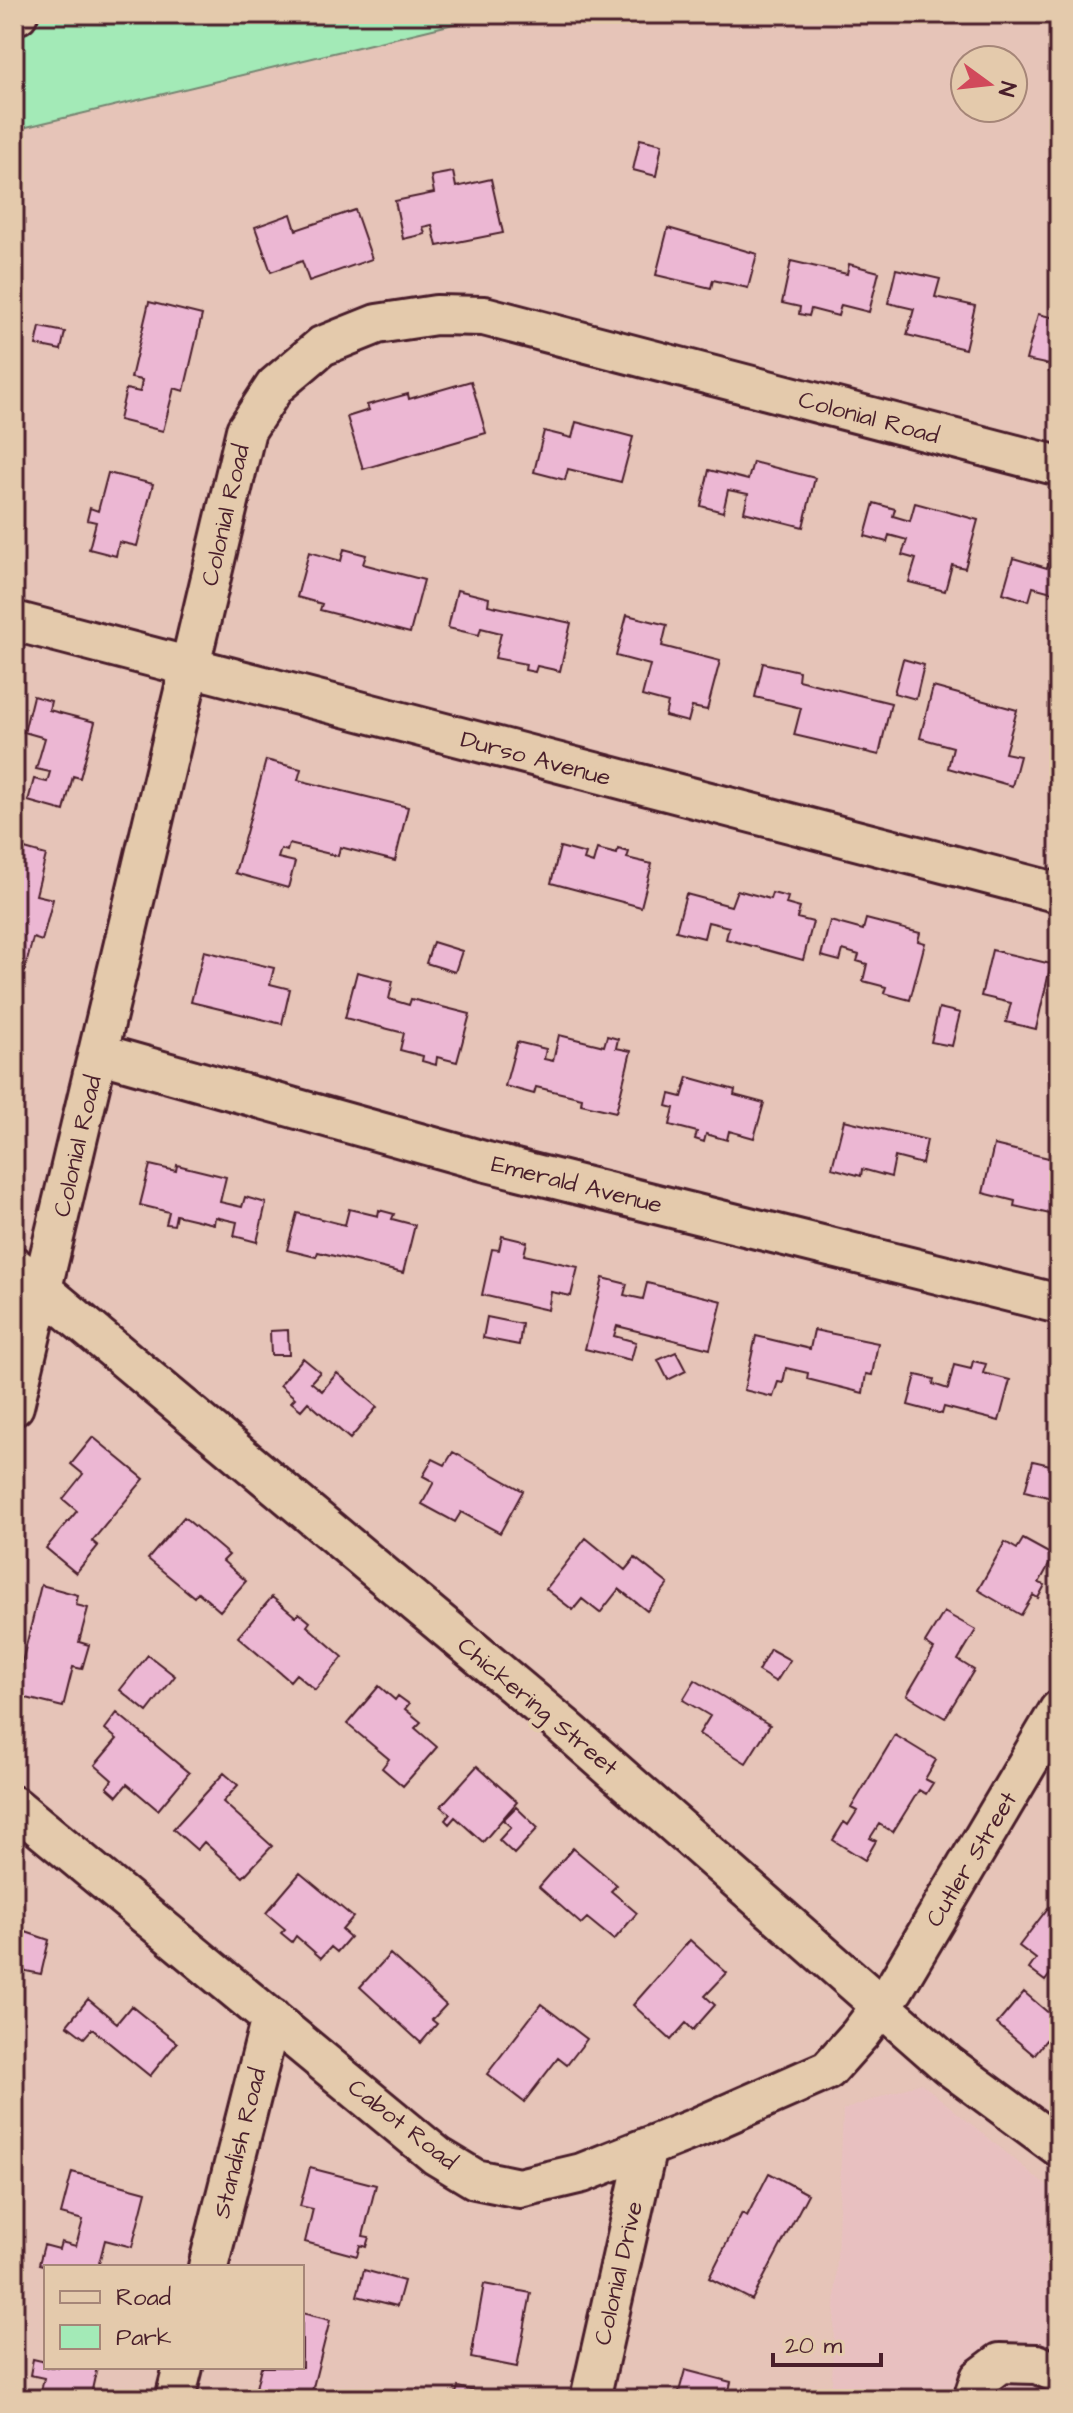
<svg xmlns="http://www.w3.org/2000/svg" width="1073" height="2413" viewBox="0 0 1073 2413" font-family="'Architects Daughter',sans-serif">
  <rect width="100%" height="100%" fill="#e6c4b8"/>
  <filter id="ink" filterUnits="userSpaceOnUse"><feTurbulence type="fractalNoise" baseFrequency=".0125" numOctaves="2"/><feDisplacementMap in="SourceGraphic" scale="16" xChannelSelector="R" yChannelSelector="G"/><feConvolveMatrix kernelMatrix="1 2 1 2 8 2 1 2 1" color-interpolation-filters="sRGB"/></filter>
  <g filter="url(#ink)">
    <!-- built -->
    <path fill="#e8c0c0" d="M921,2083L1059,2196V2399H829L832,2381L843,2110Z"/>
    <!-- green -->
    <path fill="#a3eab7" stroke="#768471" stroke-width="2" d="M14,14H495L14,130Z"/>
    <!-- building -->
    <path fill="#ecb7d3" stroke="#4a1f2b" stroke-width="2" d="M640,139L662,144L656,176L633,170Z
      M453,172L456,187L491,179L503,233L437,246L432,225L423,227L425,234L403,239L395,201L434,193L431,176Z
      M355,210L372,259L309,281L302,261L271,272L255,227L291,214L296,230Z
      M668,228L757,254L748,288L713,280L711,288L656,275Z
      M791,261L847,274L849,264L879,272L869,312L841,305L838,316L811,309L809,316L799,314L800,307L782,303Z
      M896,269L940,279L935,297L975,306L965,349L907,335L914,309L888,303Z
      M149,302L202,315L184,391L174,388L163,431L119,420L126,389L140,392L142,380L131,378Z
      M1038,314L1059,319V374L1049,372L1050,365L1026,360Z
      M40,327L65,332L61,350L36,345Z
      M471,381L486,433L363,469L347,417L369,410L367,405L408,394L409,399Z
      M576,422L633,437L621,482L568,469L565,480L534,472L544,431L572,438Z
      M753,462L815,478L803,527L744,512L748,494L728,490L723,512L701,506L709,470L748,480Z
      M108,473L153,484L137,546L119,542L116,556L89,549L96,522L87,520L90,508L98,511Z
      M874,503L895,509L893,516L910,521L915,503L978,520L965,568L952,565L945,591L909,582L916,559L902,555L907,540L889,535L887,542L865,536Z
      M344,549L366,555L363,564L424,580L410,633L320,610L322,604L297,597L309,552L341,561Z
      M1051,552L1059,554V594L1033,587L1029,601L1003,593L1013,558L1047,568Z
      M457,590L489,598L488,605L571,623L560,671L537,666L535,672L525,670L526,664L495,658L501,633L481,628L479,635L448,628Z
      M627,615L667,625L662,646L720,661L707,710L692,707L688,722L665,716L668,703L642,696L650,665L616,656Z
      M903,659L924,665L916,699L894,693Z
      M763,663L799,671L798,680L891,703L879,755L794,735L801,708L755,697Z
      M933,687L1017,710L1005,753L1020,756L1012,786L948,768L953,747L920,738Z
      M33,696L51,701L49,710L95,722L80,778L73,776L64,811L28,801L34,779L47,782L50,772L36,769L45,738L24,732Z
      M266,760L301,769L298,780L408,807L395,861L340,847L338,856L289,844L287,851L281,849L278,858L295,862L288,888L235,873Z
      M14,846L46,855L36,895L53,899L42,941L33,938L21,984L14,982Z
      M560,847L586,854L584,860L593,863L597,849L617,854L618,849L629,852L627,858L652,864L641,907L551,883Z
      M737,890L770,899L772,893L788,897L786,904L800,908L797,918L813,922L803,960L726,939L729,927L708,922L704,938L676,931L686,894L731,906Z
      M866,919L920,933L918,941L925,943L910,1000L884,993L886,987L863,981L867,964L857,961L859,955L843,950L840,961L821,956L830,921L863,930Z
      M433,942L462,951L455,972L426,963Z
      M992,950L1051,964L1036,1029L1006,1022L1011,1003L981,996Z
      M204,951L274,968L270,984L290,989L282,1024L191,1002Z
      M357,972L393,981L389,999L409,1005L411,999L470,1014L457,1062L437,1057L436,1065L422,1061L423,1056L400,1050L404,1033L345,1018Z
      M939,1008L960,1013L952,1046L931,1042Z
      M559,1035L604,1046L607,1036L618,1039L616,1048L631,1051L616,1112L581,1104L582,1098L536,1087L534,1094L505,1086L517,1042L546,1049L544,1059L553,1061Z
      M688,1077L735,1090L734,1095L764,1103L754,1138L729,1131L727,1140L706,1134L704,1142L695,1139L697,1132L670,1125L674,1108L667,1106L670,1094L682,1097Z
      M844,1120L927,1140L922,1164L895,1157L891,1177L862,1169L861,1176L832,1168Z
      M994,1145L1057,1160L1059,1150V1216L1014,1206L1015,1201L983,1193Z
      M150,1165L176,1171L177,1165L226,1177L220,1202L242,1207L245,1197L266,1203L257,1242L234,1236L237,1222L215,1217L214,1224L176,1215L174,1225L166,1224L169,1212L140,1205Z
      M349,1209L378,1216L379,1210L394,1214L392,1219L415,1225L403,1273L318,1252L316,1257L287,1250L297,1213L345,1225Z
      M502,1236L527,1242L524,1255L578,1267L571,1296L551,1292L548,1310L482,1295L492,1249L499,1250Z
      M603,1278L627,1284L624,1295L643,1299L647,1283L722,1301L710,1349L617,1326L614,1336L636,1342L631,1360L585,1349Z
      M487,1317L522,1324L519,1345L483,1338Z
      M288,1330L289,1355H271L270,1331Z
      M814,1330L878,1343L872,1375L866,1374L863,1393L807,1379L808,1373L786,1368L783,1383L778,1382L773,1397L744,1390L756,1336L810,1349Z
      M676,1352L686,1371L668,1380L658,1360Z
      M303,1358L320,1372L311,1382L322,1391L337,1373L377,1407L350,1439L308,1402L301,1410L291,1402L295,1398L280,1385Z
      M973,1361L986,1364L983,1373L1010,1380L999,1421L944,1407L942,1414L908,1405L916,1375L934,1379L933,1384L948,1389L954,1365L971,1369Z
      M93,1437L144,1479L92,1541L98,1546L76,1573L46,1548L77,1511L63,1499L83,1474L71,1464Z
      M453,1452L523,1491L500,1533L461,1512L455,1522L422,1504L434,1482L423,1476L433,1459L445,1465Z
      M1033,1461L1059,1467V1500L1025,1491Z
      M184,1517L229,1555L223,1561L246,1581L220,1611L198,1592L194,1597L148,1559Z
      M586,1538L625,1570L635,1558L668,1584L647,1611L619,1589L600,1613L582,1599L573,1610L546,1589Z
      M1023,1539L1054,1556L1039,1583L1045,1585L1038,1598L1033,1595L1021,1615L978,1590L1005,1542L1017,1549Z
      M41,1585L78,1595L76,1605L88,1608L79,1642L89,1645L82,1669L73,1667L63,1707L14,1695Z
      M272,1597L296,1617L299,1613L310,1622L307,1626L343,1657L315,1690L296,1674L290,1681L238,1637Z
      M944,1612L976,1630L958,1660L974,1670L945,1718L907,1695L934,1649L925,1643Z
      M770,1649L790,1660L776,1682L758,1671Z
      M148,1655L175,1676L147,1712L120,1690Z
      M695,1680L770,1725L746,1763L699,1734L710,1716L683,1700Z
      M379,1686L395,1700L398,1696L409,1704L405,1709L421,1722L415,1728L437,1747L403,1786L382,1768L389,1759L347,1724Z
      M117,1713L189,1773L158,1810L127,1784L117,1796L107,1787L112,1780L95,1765L117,1739L105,1729Z
      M895,1735L936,1760L925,1779L933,1783L926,1794L919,1790L893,1832L879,1824L870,1838L876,1841L865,1860L833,1840L844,1822L848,1825L857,1811L851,1808Z
      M477,1766L517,1802L483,1842L455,1817L449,1824L445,1820L450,1814L441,1806Z
      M224,1773L238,1785L223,1802L272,1846L243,1877L204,1842L197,1850L173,1829Z
      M516,1807L538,1828L514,1854L499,1840L511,1827L503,1820Z
      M573,1848L617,1885L611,1891L637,1913L614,1940L587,1918L581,1924L539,1887Z
      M300,1873L353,1917L342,1930L350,1937L337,1952L331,1947L321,1958L296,1936L292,1942L281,1933L285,1929L266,1913Z
      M1048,1908L1059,1917V1979L1051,1973L1045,1981L1029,1969L1036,1959L1019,1946Z
      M14,1928L49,1940L41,1974L21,1970L25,1955L14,1952Z
      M690,1940L727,1973L705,1996L715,2005L693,2030L686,2023L671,2040L633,2005Z
      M390,1954L446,2005L432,2020L437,2024L421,2043L360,1987Z
      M1024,1992L1059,2022V2051L1046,2040L1034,2055L997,2024Z
      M88,1999L117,2023L131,2006L177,2043L150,2076L92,2029L84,2038L67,2025Z
      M541,2004L587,2039L567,2065L558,2058L524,2102L487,2074Z
      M310,2168L376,2185L363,2236L369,2237L366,2247L360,2245L357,2256L305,2242L313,2209L300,2206Z
      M72,2172L146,2192L132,2247L105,2240L98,2267H51L39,2264L44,2245L59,2249L61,2242L76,2246L83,2220L61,2214Z
      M769,2173L808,2194L752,2300L709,2278L742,2213L747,2216Z
      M364,2270L404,2281L397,2306L357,2296Z
      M484,2284L531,2293L517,2367L471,2358Z
      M302,2313L330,2320L310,2399L256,2388L261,2367H302Z
      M33,2359L46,2362V2367H97L90,2399H52L40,2396L44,2378L30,2375Z
      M685,2370L731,2382L727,2399H677Z
      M458,2387L491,2395L490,2399H454Z"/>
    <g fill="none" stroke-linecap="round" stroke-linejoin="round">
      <defs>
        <path id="minor" d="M14,15L18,14
          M14,621L1059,893
          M98,1053L487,1162L1059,1304
          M14,1266L562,1725L948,2065L1059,2147
          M14,1406L246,430L275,386L322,346L377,324L436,315L484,316L1059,466
          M14,1806L437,2156L475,2179L519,2188L582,2173L698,2127L828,2070L860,2034L894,1989L1059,1710
          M208,2267L271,2018
          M175,2399L183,2367
          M590,2399L647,2147
          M973,2399L980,2378L1000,2363L1037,2364L1059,2374"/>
      </defs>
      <!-- minor casing -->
      <use href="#minor" stroke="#4a1f2b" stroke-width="44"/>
      <!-- minor -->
      <use href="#minor" stroke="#e4caac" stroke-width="38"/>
    </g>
  </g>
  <g text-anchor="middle" stroke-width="8" stroke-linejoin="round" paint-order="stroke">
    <!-- street labels -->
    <g font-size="24" fill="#4a1f2b" stroke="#e4caac">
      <text transform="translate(869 417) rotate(15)" y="8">Colonial Road</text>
      <text transform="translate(225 515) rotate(-77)" y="8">Colonial Road</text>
      <text transform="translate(536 758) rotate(15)" y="8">Durso Avenue</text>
      <text transform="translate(77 1146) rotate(-77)" y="8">Colonial Road</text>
      <text transform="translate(577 1184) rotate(14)" y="8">Emerald Avenue</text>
      <text transform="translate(538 1706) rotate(40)" y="8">Chickering Street</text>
      <text transform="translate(971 1859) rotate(-59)" y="8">Cutler Street</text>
      <text transform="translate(403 2124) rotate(38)" y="8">Cabot Road</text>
      <text transform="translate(239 2143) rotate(-76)" y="8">Standish Road</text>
      <text transform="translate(618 2273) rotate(-77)" y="8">Colonial Drive</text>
    </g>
  </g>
  <!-- margin -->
  <rect width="1073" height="2413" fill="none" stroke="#e4caac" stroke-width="48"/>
  <rect x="24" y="24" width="1025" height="2365" fill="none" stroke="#4a1f2b" stroke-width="3" filter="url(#ink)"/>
  <!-- legend -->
  <rect x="44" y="2265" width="260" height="104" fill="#e4caac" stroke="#a68678" stroke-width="2"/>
  <rect x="60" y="2291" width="40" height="12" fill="#e4caac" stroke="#a68678" stroke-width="2"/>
  <text x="116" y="2305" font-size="24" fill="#4a1f2b">Road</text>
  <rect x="60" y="2325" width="40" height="24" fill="#a3eab7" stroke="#a68678" stroke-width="2"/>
  <text x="116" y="2345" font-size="24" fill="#4a1f2b">Park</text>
  <!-- north arrow -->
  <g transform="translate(989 84) rotate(105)"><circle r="38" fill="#e4caac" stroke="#a68678" stroke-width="2"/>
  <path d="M0-6L14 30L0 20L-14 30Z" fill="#d1495b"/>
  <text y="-12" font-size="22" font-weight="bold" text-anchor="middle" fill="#4a1f2b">N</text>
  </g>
  <!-- scale -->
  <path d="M773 2353v12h108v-12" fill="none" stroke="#4a1f2b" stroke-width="4"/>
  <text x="785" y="2353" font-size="24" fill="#4a1f2b" stroke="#e4caac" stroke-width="6" paint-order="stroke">20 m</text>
</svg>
